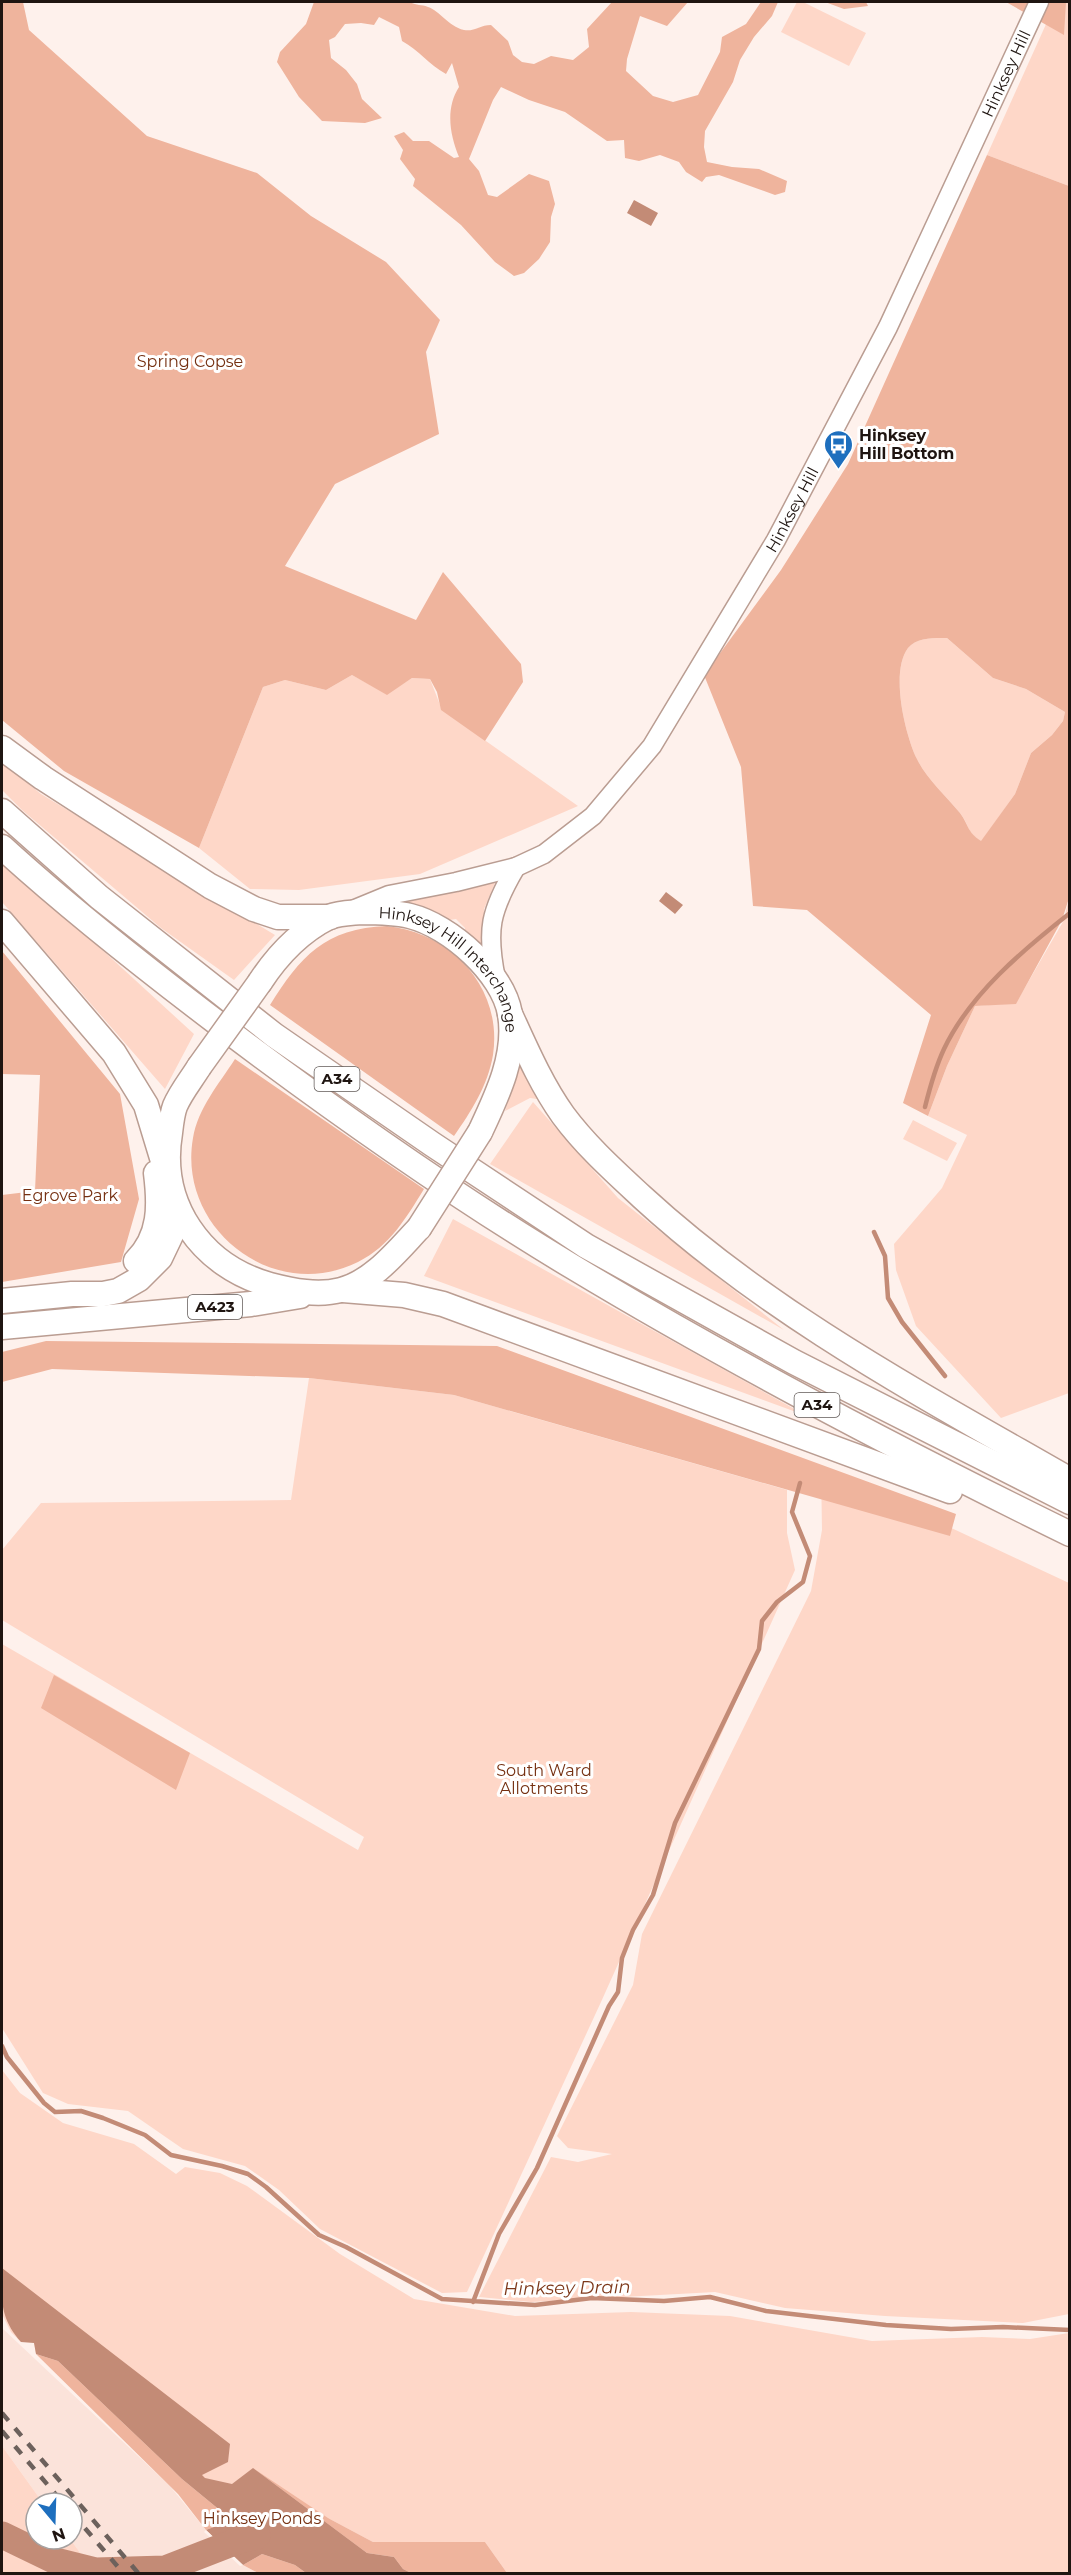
<svg xmlns="http://www.w3.org/2000/svg" width="1071" height="2575" viewBox="0 0 1071 2575" font-family="Montserrat,sans-serif">
  <rect width="100%" height="100%" fill="#fef1ec"/>
  <!-- built -->
  <path fill="#fbe3da" d="M2,2328L169,2485L206,2530L243,2565L258,2573H95L70,2539H72V2503H43L2,2446Z"/>
  <!-- green -->
  <path fill="#fed7c8" d="M797,2H803L866,33L849,66L781,32Z
    M1056,2H1069V186L987,155Z
    M947,638L993,678L1026,689L1065,712L1063,721L1052,735L1031,753L1015,794L981,842C966,831 970,826 960,813C946,796 926,778 917,759C905,734 890,672 908,648C917,637 935,638 947,638Z
    M352,675L387,694L412,678L430,679L442,710L578,806L420,874L299,890L250,889L199,848L263,687L285,680L326,690Z
    M2,762L41,794L275,935L234,980L161,928L22,810L2,790Z
    M2,858L194,1034L165,1089L2,902Z
    M497,878L484,909L483,951L465,935V928L456,919L443,921L400,903L470,888Z
    M1069,898V1393L1001,1418L916,1326L896,1270L894,1244L942,1188L967,1135L928,1116L947,1066L975,1006L1016,1003L1064,920Z
    M516,1053L544,1100L530,1098L505,1111L512,1089Z
    M533,1102L618,1198L784,1330L490,1164Z
    M913,1120L957,1143L947,1161L903,1139Z
    M453,1219L807,1416L424,1276Z
    M309,1378L454,1395L787,1490V1533L795,1570L601,2002L467,2292L442,2293L320,2229L279,2190L245,2166L183,2149L128,2111L68,2104L43,2093L2,2028V1644L358,1850L364,1837L2,1620V1550L41,1503L291,1500Z
    M821,1467L1069,1583V2314L1023,2323L885,2316L785,2308L715,2292L531,2302L479,2297L551,2157L578,2162L612,2154L568,2148L557,2136L633,1985L642,1934L811,1591L822,1530Z
    M2,2070L20,2093L63,2123L134,2144L176,2174L185,2167L220,2173L247,2186L340,2254L414,2299L515,2316L631,2312L730,2316L872,2341L982,2337L1030,2339L1069,2333V2573H507L485,2542H373L328,2518L367,2553L394,2557L403,2569L411,2573H306L295,2565L262,2554L243,2565L206,2530L227,2522V2516L182,2479L58,2361L36,2354L34,2342H21L11,2332L2,2314Z
    M2,2446L43,2503H36V2539H70L95,2573H2Z"/>
  <!-- forest -->
  <path fill="#efb49d" fill-rule="evenodd" d="M2,2H23L29,30L147,136L257,173L311,216L386,262L440,320L426,352L439,434L335,484L285,566L416,620L443,572L521,664L523,682L485,741L441,710L437,692L430,679L412,678L387,695L352,675L326,690L285,680L263,687L199,848L64,771L2,720Z
    M314,2H410C417,6 421,4 428,7C440,11 448,26 464,30C474,32 480,25 491,25L508,41L513,55L522,62L534,64L551,56L573,60L589,47L587,29L612,2H688L667,26L640,16L627,59L626,71L653,96L673,102L698,95L720,52L722,37L746,24L761,2H778L772,16L754,37L740,60L733,82L705,131L704,147L707,162L732,167L759,169L787,181L785,192L775,195L719,175L706,177L702,182L686,172L679,162L660,155L639,161L625,158L624,140L607,141L565,112L529,100L501,87L493,100L469,159L479,171L488,195L497,197L529,174L549,181L555,204L551,217L550,242L539,259L524,273L514,276L495,262L461,225L413,186L415,179L400,159L403,150L394,136L404,132L413,141H429L454,158L459,157C450,135 445,109 459,87L452,63L446,74C429,65 419,50 402,41L399,27L379,17L374,25L361,23L345,24L335,37L329,40L331,58L346,70L357,84L362,99L382,118L365,123L322,121L299,97L277,62L280,52L306,24Z
    M825,2H866L868,6L844,9Z
    M1006,2H1066L1064,35Z
    M987,155L1069,186V898L1062,920L1016,1004L975,1006L947,1066L928,1116L903,1103L931,1015L807,910L753,906L741,767L704,675L781,570L848,464ZM947,638L993,678L1026,689L1065,712L1063,721L1052,735L1031,753L1015,794L981,841C967,832 969,825 960,813C946,796 926,778 917,759C905,734 890,672 908,648C917,637 935,638 947,638Z
    M387,926C451,933 503,987 493,1055C488,1085 471,1112 454,1136L270,1005C300,957 325,928 387,926Z
    M2,951L120,1094L139,1199L121,1262L2,1282V1195L35,1191L40,1075L2,1074Z
    M235,1059L424,1189C406,1218 390,1246 358,1262C274,1304 177,1229 193,1138C198,1108 219,1084 235,1059Z
    M46,1341L497,1346L956,1514L950,1536L454,1395L309,1378L52,1369L2,1382V1352Z
    M54,1675L190,1753L176,1790L41,1708Z
    M36,2354L58,2361L182,2479L227,2516V2522L206,2530L178,2494Z
    M253,2468L328,2518L373,2542H485L507,2573H411L403,2569L394,2557L367,2553Z
    M262,2554L295,2565L306,2573H258L243,2565Z"/>
  <!-- water -->
  <path fill="#c38b76" d="M634,200L658,213L651,226L627,213Z
    M666,892L683,905L675,914L659,901Z
    M2,2268L230,2444L228,2462L202,2475L205,2478L232,2484L253,2468L367,2553L394,2557L403,2569L411,2573H306L295,2565L262,2554L243,2565L206,2530L227,2522V2516L182,2479L58,2361L36,2354L34,2343L21,2342C0,2318 1,2300 2,2268Z"/>
  <!-- pier -->
  <path fill="#fef1ec" d="M206,2530L243,2565L240,2566L204,2532Z"/>
  <g fill="none" stroke-linecap="round" stroke-linejoin="round">
    <!-- stream -->
    <path stroke="#c38b76" stroke-width="4.5" d="M925,1107C930,1087 935,1068 944,1049C970,994 1023,950 1070,913
      M874,1232L885,1256L888,1298L902,1322L945,1376
      M2,2046L7,2057L44,2103L55,2112L81,2111L103,2118L145,2135L171,2155L222,2166L248,2174L266,2187L319,2235L346,2247L442,2299L535,2305L592,2298L664,2301L710,2297L766,2311L886,2325L951,2329L1003,2327L1070,2330
      M473,2302L499,2234L537,2168L609,2006L618,1992L622,1958L633,1930L653,1895L675,1823L759,1649L762,1621L777,1602L803,1582L810,1556L792,1512L800,1483
      M165,2569L169,2574"/>
    <!-- river -->
    <path stroke="#c38b76" stroke-width="27" d="M2,2535L56,2561L96,2571L165,2569L240,2540L257,2536"/>
    <defs>
      <g id="secondary">
        <path id="s1" d="M355,909L389,895L456,882L516,867L544,854L593,816L652,746L776,540L888,327L1039,2"/>
        <path d="M496,979C486,930 490,911 516,867"/>
      </g>
      <g id="highway">
        <path d="M2,748L43,778L210,886L254,909L278,917H330"/>
        <path d="M2,811L99,897L274,1035L432,1144L586,1246L794,1362L1070,1502"/>
        <path d="M2,847C71,910 145,968 220,1025C334,1111 451,1194 573,1267C734,1364 901,1451 1070,1534"/>
        <path d="M2,922L114,1053L146,1105L163,1161"/>
        <path id="s2" d="M260,982C277,956 301,931 329,917C339,913 350,913 361,912C377,912 394,912 410,916C450,926 503,973 510,1014C517,1055 497,1096 480,1132"/>
        <path d="M510,1014C526,1049 541,1084 563,1115C586,1146 614,1171 642,1197C768,1313 922,1395 1070,1480"/>
        <path d="M199,1067C191,1080 181,1092 175,1106C172,1114 171,1124 170,1133C158,1204 201,1266 270,1285C293,1291 318,1296 341,1290C373,1282 398,1250 419,1228"/>
        <path d="M136,1261C161,1236 160,1205 156,1173"/>
        <path d="M343,1290L404,1295L443,1304L950,1491"/>
        <path d="M2,1301L72,1294H103L118,1291L139,1279L160,1258L171,1235L177,1206"/>
        <path d="M2,1327L251,1304L300,1296"/>
      </g>
    </defs>
    <!-- secondary casing -->
    <use href="#secondary" stroke="#ba9d92" stroke-width="21"/>
    <!-- highway casing -->
    <use href="#highway" stroke="#ba9d92" stroke-width="27"/>
    <!-- secondary -->
    <use href="#secondary" stroke="#fff" stroke-width="18"/>
    <!-- highway -->
    <use href="#highway" stroke="#fff" stroke-width="24"/>
    <!-- rail -->
    <path stroke="#6c615c" stroke-width="4.5" stroke-dasharray="10 10" stroke-linecap="butt" d="M2,2413L139,2574
      M2,2431L63,2503
      M72,2513L124,2574"/>
    <defs>
      <path id="highway-bridge" d="M199,1067L260,982
        M419,1228L480,1132"/>
    </defs>
    <!-- highway-bridge casing -->
    <use href="#highway-bridge" stroke="#ba9d92" stroke-width="27" stroke-linecap="butt"/>
    <!-- highway-bridge -->
    <use href="#highway-bridge" stroke="#fff" stroke-width="24"/>
  </g>
  <!-- icons -->
  <defs>
    <symbol id="bus-pin" viewBox="-11 -11 22 30"><path d="M0 17L-7.5 6A9.5 9.5 0 1 1 7.5 6Z" fill="#1e6fbe" stroke="#fff"/><path d="M-5-6H5V4H4V6H2V4H-2V6H-4V4H-5ZM-3.5-4V0h7V-4ZM-3.5 1.2v1.5H-2V1.2ZM2 1.2v1.5H3.5V1.2Z" fill="#fff"/></symbol>
  </defs>
  <g fill-rule="evenodd">
    <use href="#bus-pin" x="822" y="428" width="33" height="45"/>
  </g>
  <g text-anchor="middle" stroke-width="6" stroke-linejoin="round" paint-order="stroke">
    <!-- shield labels -->
    <g fill="#fff" stroke="#625b58" stroke-width="1.5">
      <rect x="314.5" y="1067" width="45" height="24" rx="4.5"/>
      <rect x="188" y="1295" width="54" height="24" rx="4.5"/>
      <rect x="794.5" y="1393" width="45" height="24" rx="4.5"/>
    </g>
    <g font-size="15" font-weight="bold" fill="#1f1511">
      <text x="337" y="1084">A34</text>
      <text x="215" y="1312">A423</text>
      <text x="817" y="1410">A34</text>
    </g>
    <!-- street labels -->
    <g font-size="16" fill="#1f1511" stroke="#fff">
      <text dy="6" stroke="none"><textPath href="#s1" startOffset="1112">Hinksey Hill</textPath></text>
      <text dy="6" stroke="none"><textPath href="#s1" startOffset="626">Hinksey Hill</textPath></text>
      <text dy="6" stroke="none"><textPath href="#s2" startOffset="244">Hinksey Hill Interchange</textPath></text>
    </g>
    <!-- park labels -->
    <g font-size="16" fill="#753011" stroke="#fff">
      <text x="190" y="367">Spring Copse</text>
      <text x="70" y="1201">Egrove Park</text>
      <text x="544" y="1776">South Ward<tspan x="544" dy="18">Allotments</tspan></text>
      <text x="262" y="2524">Hinksey Ponds</text>
    </g>
    <!-- poi labels -->
    <g font-size="16" font-weight="bold" fill="#1f1511" stroke="#fff" text-anchor="start">
      <text x="859" y="441">Hinksey<tspan x="859" dy="18">Hill Bottom</tspan></text>
    </g>
    <!-- water labels -->
    <g font-size="18" font-style="italic" fill="#7d381a" stroke="#fff">
      <text transform="translate(567 2288) rotate(-1)" y="6">Hinksey Drain</text>
    </g>
  </g>
  <!-- border -->
  <rect width="1071" height="2575" fill="none" stroke="#1f1511" stroke-width="6"/>
  <!-- north arrow -->
  <g transform="translate(54 2521) rotate(161)"><circle r="28" fill="#ffffff" stroke="#a5a1a0" stroke-width="1.5"/>
  <path d="M0-4.5L10 22L0 15L-10 22Z" fill="#1e6fbe"/>
  <text y="-9" font-size="16" font-weight="bold" text-anchor="middle" fill="#1f1511">N</text>
  </g>
</svg>
